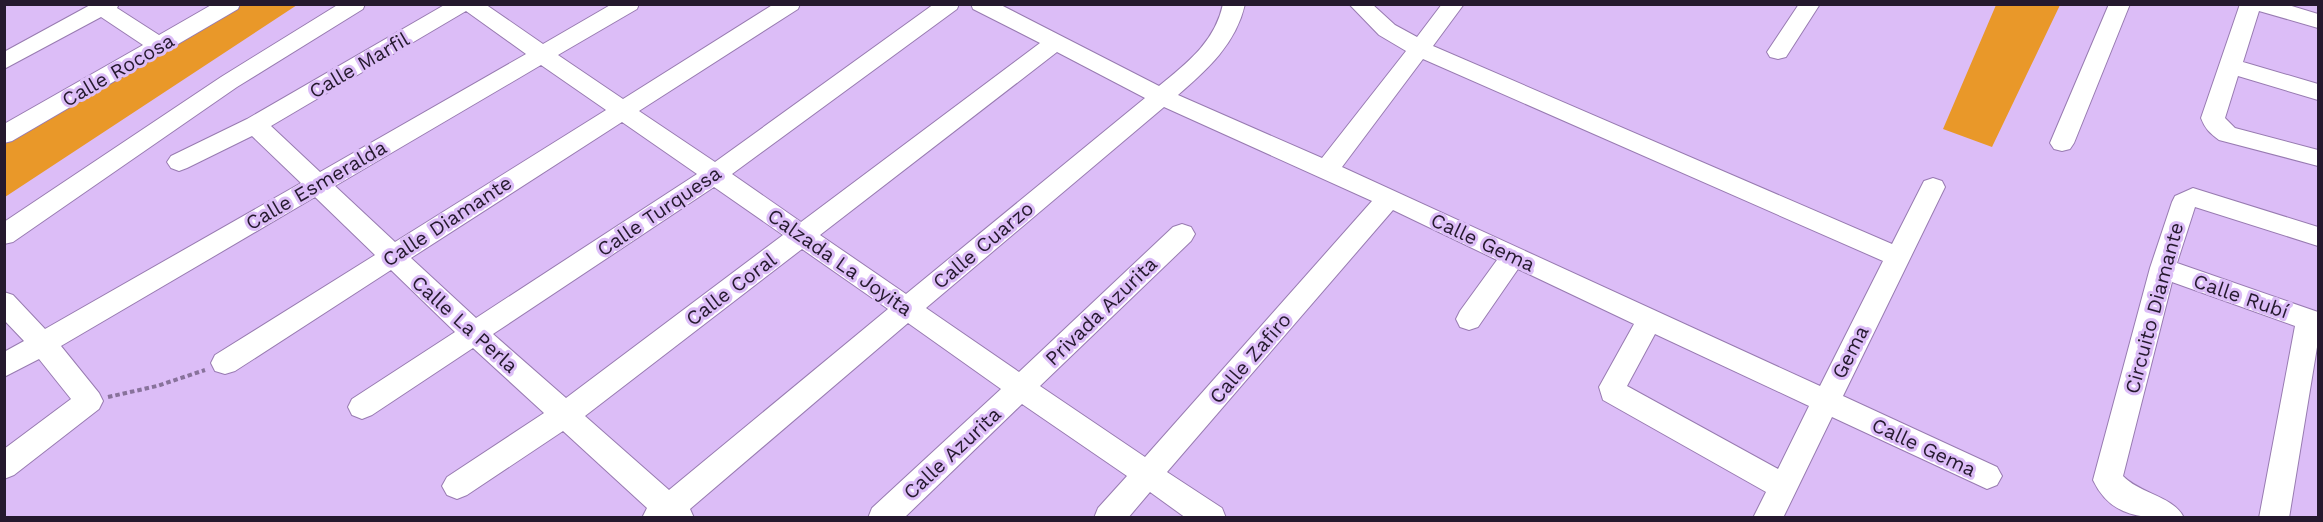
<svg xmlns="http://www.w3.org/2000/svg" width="2323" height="522" viewBox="0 0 2323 522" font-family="'Work Sans',sans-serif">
  <rect width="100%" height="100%" fill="#dcbdf7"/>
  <!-- green -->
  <path fill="#e99829" d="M236,5H297L5,197L4,137Z
    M1996,5H2060L1992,147L1943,129Z"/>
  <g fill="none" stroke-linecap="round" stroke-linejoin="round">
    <defs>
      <path id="minor" d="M92,4H119L117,8L159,35L213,4H240L238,9L12,141L4,143V124L143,45L101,17L4,69V52Z
        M339,4H365L363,9L237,87L13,242L4,244V222L221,77Z
        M446,4H485L543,44L612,4H639L637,9L558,55L623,99L774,4H800L798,9L639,111L715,162L934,4H959L957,9L732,174L801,222L1040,43L973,9L971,4H999L1159,86C1187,63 1215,42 1223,4H1245C1236,44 1207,70 1178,95L1322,158L1406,51L1379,35L1349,4H1372L1395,25L1417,37L1442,4H1464L1433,46L1892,244L1924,181L1933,178L1942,181L1945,187L1843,396L1997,467L2002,476L1997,485L1987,489L1832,417L1783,518H1753L1766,492L1603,400L1599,387L1634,324L1518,269L1478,327L1469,330L1460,327L1456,319L1460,311L1497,260L1393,210L1167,472L1222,508L1226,518H1186L1150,492L1128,518H1094L1098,508L1127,476L1022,404L904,518H868L872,508L1001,389L908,323L690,509L694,518H642L647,508L563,431L467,495L457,499L447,495L442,486L447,477L544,413L473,348L372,415L362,419L352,415L348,407L352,399L455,332L391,270L235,371L225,374L215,371L211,363L215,355L375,255L315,197L61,346L99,393L103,401L99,409L14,475L4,479V449L71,399L39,359L4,377V352L24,341L4,320V292L13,295L45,329L301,183L252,136L187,168L179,171L171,168L167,162L171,156L247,119ZM466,11L526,54L320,172L271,126ZM1057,52L1145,98L906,294L820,235ZM1423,59L1883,261L1820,386L1342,167ZM541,65L606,110L395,242L335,186ZM1164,107L1372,201L1145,457L1040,386L1191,241L1195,234L1191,227L1182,224L1173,227L1019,372L926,308ZM622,122L697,174L476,318L411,258ZM714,187L783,235L566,398L493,334ZM802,249L888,309L669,490L585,416ZM1655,334L1809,406L1778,469L1627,386Z
        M1799,4H1820L1786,57L1778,59L1770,57L1767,52Z
        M2109,4H2130L2074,143L2070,149L2062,151L2054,149L2050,143Z
        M2240,4H2285L2318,14V28L2259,11L2243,62L2318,84V100L2238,76L2225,118L2235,128L2318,150V166L2219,140C2210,133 2205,129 2201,118Z
        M2193,188L2318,227V246L2195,207L2177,263L2318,312V341L2289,518H2259L2295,326L2172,282L2123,476C2140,494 2174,496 2184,518C2146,518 2112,520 2093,480L2150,268L2172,202L2175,196Z"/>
    </defs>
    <!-- minor casing -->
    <use href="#minor" stroke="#987bb1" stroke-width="2"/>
    <!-- path -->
    <path stroke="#88729b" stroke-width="4" stroke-dasharray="4.5 3" stroke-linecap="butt" d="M108,397L157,386L205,370"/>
    <!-- minor -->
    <use href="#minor" fill="#fff" fill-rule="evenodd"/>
  </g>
  <g text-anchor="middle" stroke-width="6" stroke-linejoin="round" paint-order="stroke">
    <!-- street labels -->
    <g font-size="20" fill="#25192e" stroke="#dcbdf7">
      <text transform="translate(359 65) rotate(-30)" y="7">Calle Marfil</text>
      <text transform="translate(118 70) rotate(-30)" y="7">Calle Rocosa</text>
      <text transform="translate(316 185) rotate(-30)" y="7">Calle Esmeralda</text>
      <text transform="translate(659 211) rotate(-34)" y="7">Calle Turquesa</text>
      <text transform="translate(447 221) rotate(-33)" y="7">Calle Diamante</text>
      <text transform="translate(1483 242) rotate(25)" y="7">Calle Gema</text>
      <text transform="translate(983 245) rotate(-40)" y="7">Calle Cuarzo</text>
      <text transform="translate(840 262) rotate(35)" y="7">Calzada La Joyita</text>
      <text transform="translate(731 289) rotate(-37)" y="7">Calle Coral</text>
      <text transform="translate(2241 296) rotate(19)" y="7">Calle Rubí</text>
      <text transform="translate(2154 308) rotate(-75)" y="7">Circuito Diamante</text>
      <text transform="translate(1101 311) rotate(-44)" y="7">Privada Azurita</text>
      <text transform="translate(465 324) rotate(42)" y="7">Calle La Perla</text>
      <text transform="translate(1850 352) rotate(-63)" y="7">Gema</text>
      <text transform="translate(1250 358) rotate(-49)" y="7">Calle Zafiro</text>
      <text transform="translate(1924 447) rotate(25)" y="7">Calle Gema</text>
      <text transform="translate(952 453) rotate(-43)" y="7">Calle Azurita</text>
    </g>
  </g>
  <!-- border -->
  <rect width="2323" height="522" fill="none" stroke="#25192e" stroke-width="12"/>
</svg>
